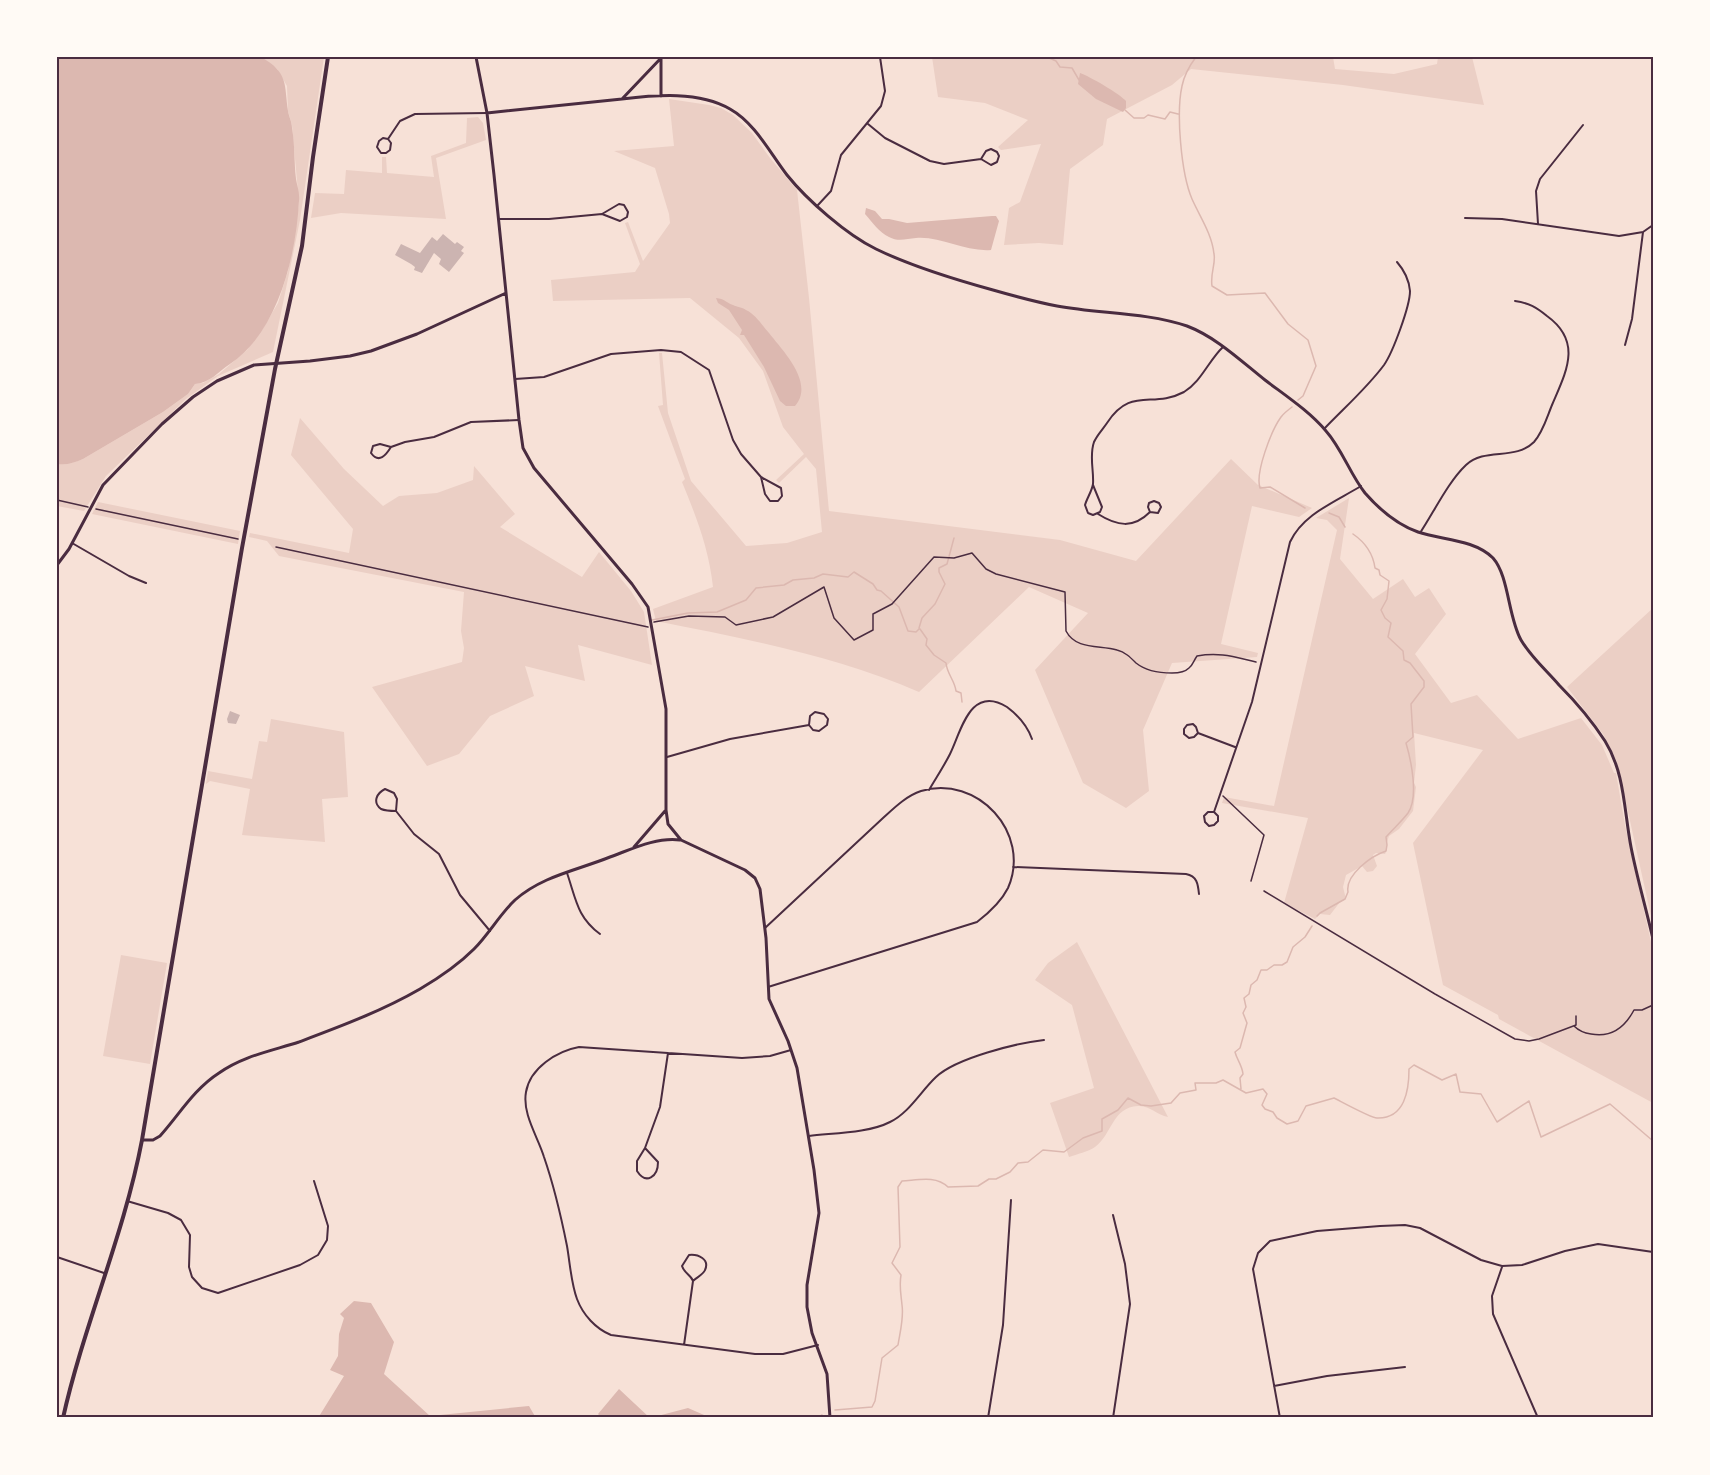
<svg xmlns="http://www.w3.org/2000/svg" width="1710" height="1475" viewBox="0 0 1710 1475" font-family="'Roboto Condensed',sans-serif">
  <rect width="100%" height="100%" fill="#f7e1d7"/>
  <!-- green -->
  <path fill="#ebcfc5" d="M261,57H324L300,220L273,352L218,376L186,399L106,476L84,511L57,506V464L75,462L83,459L163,412L188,394L195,384L203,383L219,374L247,350L262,330L278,303L288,271L294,239L299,203L292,125L288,111L287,86L277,69Z
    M932,57H1333L1335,69L1394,74L1437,64L1438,57H1472L1484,105L1343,85L1191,69L1172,85L1107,119L1103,145L1070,169L1063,245L1039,243L1004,245L1009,208L1020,202L1041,144L1001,150L998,147L1028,120L985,103L938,97Z
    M669,99L709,105L721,108L733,115L752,133L770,158L797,190L809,298L829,511L1060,540L1136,561L1231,459L1258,485L1312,508L1299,517L1252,506L1221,644L1258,653L1257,657L1172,663L1143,730L1149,791L1126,808L1083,783L1035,670L1088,613L1029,587L919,692C835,655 745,639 656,621L653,609L713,587C709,549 696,516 682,482L685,479L658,406L663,405L659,353H662L668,413L691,481L746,546L787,543L822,532L816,469L806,457L779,483L776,480L804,454L783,427L763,371L739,338L690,298L553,301L551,280L635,272L640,264L625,223L628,222L643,261L670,223L669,214L655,168L614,151L674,146Z
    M478,117L483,123L486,140L436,158L446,219L341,213L311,218L315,193L344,194L346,170L382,173V157H386L387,173L434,177L431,156L466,143L467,118Z
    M300,418L344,469L383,506L399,496L437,493L473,480L474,466L515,514L500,527L582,577L599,552L631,591L644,612L652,665L578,645L585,681L525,666L534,696L490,716L459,754L427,766L372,687L462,662L464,648L461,631L464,592L279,556L267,541L249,537L250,533L349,553L353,529L291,455Z
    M1349,498L1340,559L1373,599L1403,579L1415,597L1429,588L1446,614L1415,654L1451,703L1477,695L1518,739L1581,718L1602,745L1614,773H1616L1625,825L1653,951V1103L1499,1019L1498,1015L1443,985L1413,843L1483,750L1414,733L1416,765L1414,783L1416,787L1413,811L1399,829L1389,836L1387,842V850L1385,854L1376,853L1373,855L1377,866L1373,871L1367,872L1362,866L1346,875L1343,887L1346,899L1340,902L1330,915L1320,914L1315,919L1284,903L1308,818L1222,803L1224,797L1274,806L1337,530L1327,520L1316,518Z
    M98,502L240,531L238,544L92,514Z
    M1653,608V925L1617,762L1603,734L1567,687Z
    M271,719L344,732L348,797L322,799L325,842L242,835L250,789L210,781L206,784L208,771L252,779L259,741L267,742Z
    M1077,942L1168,1117C1157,1115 1149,1105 1138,1106C1112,1107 1112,1135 1095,1147C1088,1152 1077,1154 1069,1157L1050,1103L1094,1088L1072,1005L1035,980L1048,963Z
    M121,955L167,963L150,1064L103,1056Z"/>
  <!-- water -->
  <path fill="#dcb8b0" d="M57,57H261C289,73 284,84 288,111C289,117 292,122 292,128C295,145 294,162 296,179C297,186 300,193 299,201C296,256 278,332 230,364C218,372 210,383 195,384L188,394L163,412L83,459C74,463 67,465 57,464Z
    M1080,73C1089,76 1120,94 1126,101V108L1123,112L1096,99L1078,84Z
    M866,208L875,211L882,219H889L907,223L992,216H996L999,221L991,250C965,252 941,236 916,238C906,239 898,242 889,237C879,232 872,222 865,214Z
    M716,298C725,299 725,302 733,305C737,307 742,307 746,310C755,314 762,325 769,333C783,351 815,383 795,406H786L780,401L764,367L744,335H740L742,330L729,310L718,303Z
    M354,1301L371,1303L394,1342L384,1374L430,1416L529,1406L536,1418H318L344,1376L330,1370L338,1356L339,1334L344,1318L340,1314Z
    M619,1389L650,1418L688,1408L711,1418H602L598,1414Z"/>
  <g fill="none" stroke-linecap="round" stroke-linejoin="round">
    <!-- stream -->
    <path stroke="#dcb8b0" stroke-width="1.5" d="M1047,57L1056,61L1060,67L1072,68L1079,80
      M1196,57C1190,65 1184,76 1182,86C1176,113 1181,173 1192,199C1200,217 1212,234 1214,254C1216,264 1210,273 1212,286L1227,295L1265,293L1288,324L1308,340L1316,366L1303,396L1298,400
      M1125,110L1134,118H1144L1148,115L1165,119L1170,112L1178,114
      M1292,407C1288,410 1284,413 1281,417C1271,431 1255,473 1260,488L1270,487L1305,508
      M1329,513L1339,517L1345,527
      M652,620L688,613L717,612L746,600L756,588L784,585L793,580L814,578L823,574L848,577L854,572L873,584L877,590L881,591L899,607L908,631L916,632L919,629
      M919,628L922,618L935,604L945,584L939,572V568L947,564L954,538
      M920,629L927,639L926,645L934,655L946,663C947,674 955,681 956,691L961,693L962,702
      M1317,916L1320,913L1345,899L1348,892C1345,875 1371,856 1386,851L1387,845L1386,837C1393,829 1402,821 1408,813C1419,797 1411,760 1406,743L1413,737L1411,704L1424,687V681L1410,663L1404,660L1403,651L1388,637L1391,623L1385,618L1381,610L1387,599L1389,581L1380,575L1379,570L1375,568C1373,553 1366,543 1353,534
      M1241,1089L1240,1078L1243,1074C1242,1065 1237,1060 1235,1052L1240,1048L1247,1023L1243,1013L1246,1007L1244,998L1249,994L1251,985L1257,980L1261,970H1267L1274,965H1282L1287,962L1293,947L1305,937L1312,926
      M835,1410L872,1407L875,1401L882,1358L898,1345C900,1332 904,1318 902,1305C901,1294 899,1286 901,1275L892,1263L900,1247L898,1187L902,1181C918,1180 936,1175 948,1187L978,1186L989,1179H996L1010,1172L1018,1163L1028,1162L1043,1150L1064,1152L1083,1138L1102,1131V1119L1118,1110L1128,1098L1141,1105L1151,1106L1171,1103L1180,1093L1196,1090L1195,1083H1216L1223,1080L1246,1093L1263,1089L1267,1094L1262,1105L1265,1109L1273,1112L1277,1118L1287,1124L1298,1121L1306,1106L1334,1098C1342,1102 1371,1118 1377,1118C1405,1119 1409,1090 1409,1069L1414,1065L1442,1080L1456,1074L1460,1092L1481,1094L1497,1122L1529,1101L1541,1137L1610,1104L1653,1141
      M817,1418L822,1415"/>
  </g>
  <!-- building -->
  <path fill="#ccb4b1" d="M443,234L455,244L457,242L464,247L461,251L464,253L449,272L439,264L441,259L434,253L422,273L414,270L415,267L411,264L395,255L401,244L420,253L432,237L437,241Z
    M230,711L240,715L236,724L228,723L227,719Z"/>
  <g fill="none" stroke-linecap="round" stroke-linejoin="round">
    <!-- path -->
    <path stroke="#4a2c40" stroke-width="1.5" d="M57,500L88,507
      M96,509L238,539
      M276,547L648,627
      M654,622L689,616L725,617L736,625L773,617L824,587L834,618L854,640L873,630V614L892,604L934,557L954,558L972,553L986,569L996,574L1065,592L1066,631C1076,650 1099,645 1117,650C1125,652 1130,657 1136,663C1146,671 1158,673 1172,673C1177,673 1185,672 1189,668C1193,665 1194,660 1197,656C1220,652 1234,657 1256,662
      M1223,796L1264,835L1251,881
      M1264,891L1435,994L1515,1039L1529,1041L1539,1039L1576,1025V1016
      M1574,1026C1579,1031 1584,1033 1591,1034C1612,1038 1625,1027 1634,1010H1642L1653,1005"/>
    <!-- minor -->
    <path stroke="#4a2c40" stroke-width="2" d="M868,124L885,138L930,161L944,164L981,159L991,165L997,162L999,156L997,152L991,149L986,151L981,159
      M388,139L391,143L390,150L386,153H381L377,147L379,141L383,138L388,139L400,121L415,114L487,113
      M818,205L831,191L841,155L881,106L885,91L880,57
      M1465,218L1502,219L1619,236L1643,232
      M499,219H549L602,214L620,221L627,217L628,212L624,205L619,204L602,214
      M1538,224L1536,191L1540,179L1583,125
      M1625,345L1632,319L1643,232L1653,225
      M515,379L544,377L611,354L661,350L681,352L709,370L733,440L741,454L761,477L765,494L770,501H778L782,496L781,488L761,477
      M1324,429C1344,408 1367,388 1384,365C1393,352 1410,306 1410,291C1409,279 1404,270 1397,262
      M391,447C386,455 379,464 371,453L373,446L380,444L391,447L405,442L434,437L471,422L519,420
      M1093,485L1102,507L1100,512L1093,515L1088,513L1085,505C1087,498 1092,491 1093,484C1094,470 1089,456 1094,442C1097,435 1103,429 1107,423C1131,386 1152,409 1184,392C1201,382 1209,360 1223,347
      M1098,514C1117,526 1133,529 1150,512L1158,513L1161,507L1159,503L1154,501L1149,503L1148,507L1150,512
      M1420,533C1434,512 1448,482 1466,465C1485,447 1515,461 1534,442C1543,432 1547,417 1552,405C1566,372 1583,342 1547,316C1536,307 1529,303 1515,301
      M72,543L129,576L146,583
      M1198,733L1194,737L1189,738L1184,734V729L1187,725L1193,724L1196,727L1198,733L1235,747
      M667,757L730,739L809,725L813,730L819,731L827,725L828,719L824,714L815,712L810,716L809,725
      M929,790C936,778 944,766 950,754C961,732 970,684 1007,707C1019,716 1027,725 1032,739
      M396,811L397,799L394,793L385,789C377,793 372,802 381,809C386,811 391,811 396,811L414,834L439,854L460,895L490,931
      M1214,812L1218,816V821L1214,825L1209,826L1205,822L1204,816L1208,812H1214L1252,702L1290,542C1303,514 1335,502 1361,486
      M1013,867L1186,874C1197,876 1198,884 1199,894
      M567,873C576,899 577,917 600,934
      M765,928L883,818C894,808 906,796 921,791C977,774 1032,833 1008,888C1001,902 990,912 977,922L768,987
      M57,1006L58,1002
      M791,1050L770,1056L742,1058L579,1047C557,1051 530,1068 526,1092C522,1114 538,1137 544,1157C554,1186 561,1216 567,1246C570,1263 571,1283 577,1299C583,1315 596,1329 611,1335L755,1354H783L818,1345
      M809,1136C833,1133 869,1133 890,1122C909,1113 921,1091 936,1077C956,1058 1017,1043 1044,1040
      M645,1148L637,1161V1171C646,1185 658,1177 658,1162L645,1148L660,1107L668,1053
      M127,1201L168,1213L181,1220L190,1235L189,1267L192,1277L202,1288L218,1293L300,1265L318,1255L327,1240L328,1226L314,1181
      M57,1257L104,1273
      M1502,1267L1492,1296L1493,1314L1538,1418
      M684,1345L693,1281C691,1275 684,1273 682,1266L689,1255C698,1254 710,1259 705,1270C703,1275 697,1277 693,1281
      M1274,1386L1327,1376L1405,1367
      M988,1418L1003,1325L1011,1200
      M1113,1418L1130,1304L1125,1264L1113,1215
      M1280,1418L1253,1269L1258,1253L1270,1241L1317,1231L1380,1226L1405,1225L1420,1228L1481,1260L1502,1266L1522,1265L1565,1251L1598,1244L1653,1252"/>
    <!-- tertiary -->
    <path stroke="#4a2c40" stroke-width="3" d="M476,57L487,113L494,175L519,420L523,448L534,468L632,584L648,607L666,709V810L668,824L681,840L745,870L755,878L760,889L766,938L769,999L788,1041L797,1068L814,1170L819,1213L807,1285V1307L812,1333L827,1374L830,1418
      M661,96V58
      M622,99C656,95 699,91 730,109C755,123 770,153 787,175C807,200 847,235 876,249C913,267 953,279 993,290C1014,296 1036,302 1057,306C1100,314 1145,312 1187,326C1216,337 1241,361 1265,380C1286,396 1309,411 1326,431C1342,449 1350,474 1365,493C1379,509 1398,525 1418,532C1441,540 1474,539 1493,558C1509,576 1508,617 1521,640C1531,657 1546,670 1559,685C1576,702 1592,721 1605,741C1625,773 1624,811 1631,847C1637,878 1646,908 1653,939
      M487,113L622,99L662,57
      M57,565L69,549L103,485L162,424L193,397L217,381L254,365L310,361L350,356L371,351L417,334L506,293
      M634,847L665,811
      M143,1140H153L160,1136C179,1115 194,1089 219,1073C243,1056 271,1051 299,1042C339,1027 382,1011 420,989C437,979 460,963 474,949C489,934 500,914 515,900C542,876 578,870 610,857C632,849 656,837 680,840"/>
    <!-- secondary -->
    <path stroke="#4a2c40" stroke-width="4" d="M63,1418C84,1324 124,1235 142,1140L242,548L275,369L302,246L313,157L328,57"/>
  </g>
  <!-- border -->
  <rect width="1710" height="1475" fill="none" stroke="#fffaf5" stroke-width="117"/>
  <rect x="58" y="58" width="1594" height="1358" fill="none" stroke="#4a2c40" stroke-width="2"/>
</svg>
